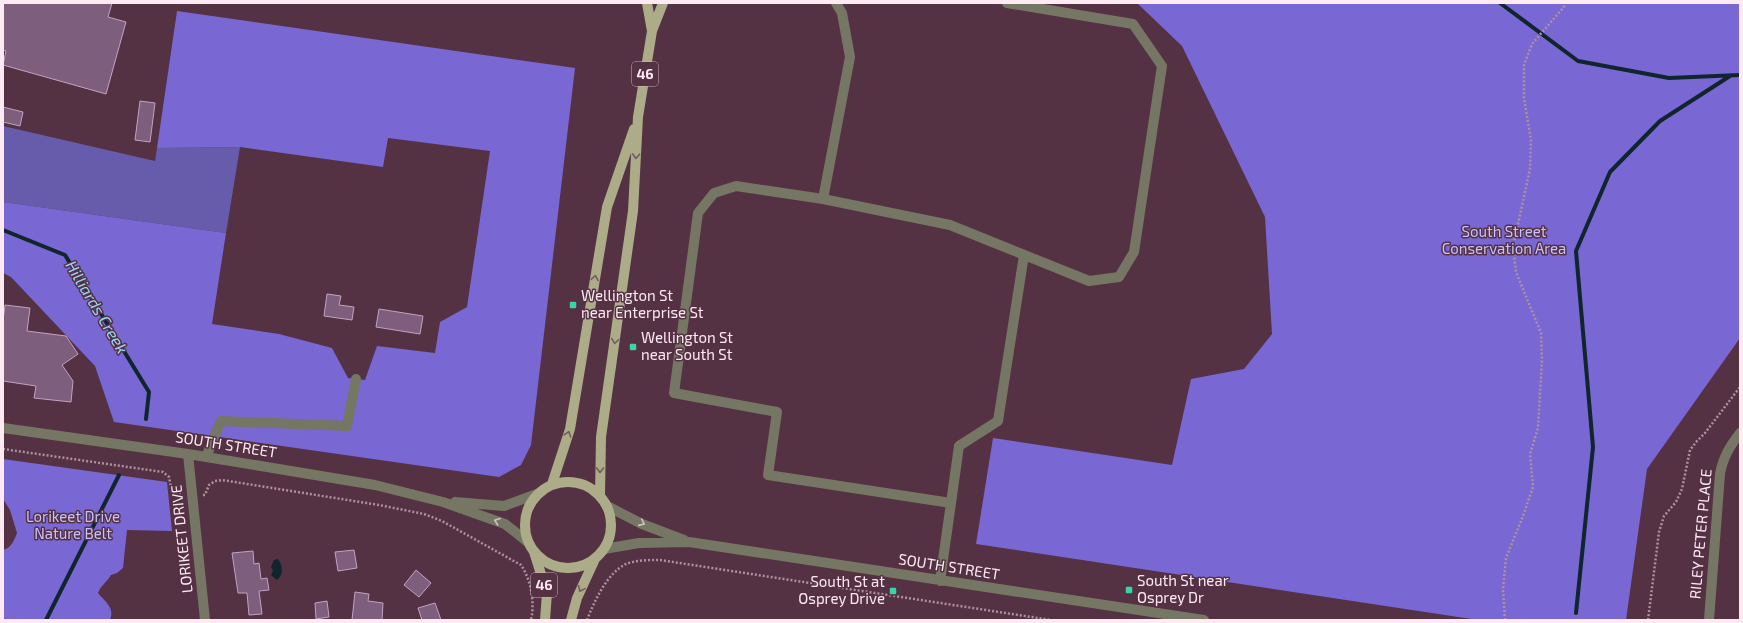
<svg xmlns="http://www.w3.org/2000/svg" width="1743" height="623" viewBox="0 0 1743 623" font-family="'Exo 2',sans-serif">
  <rect width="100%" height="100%" fill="#553144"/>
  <!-- green -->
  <path fill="#675bac" d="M3,126L155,161L157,148L240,147L226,233L3,202Z"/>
  <!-- forest -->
  <path fill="#7967d3" d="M1137,3H1740V338L1647,469L1626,620H1478L976,544L993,438L1172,465L1191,379L1244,369L1272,334L1265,217L1182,46Z
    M177,11L575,68L531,445L521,465L499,477L114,422L95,366L11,277L3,273V202L226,233L212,324L279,334L332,348L348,378L365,380L377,346L435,353L440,322L467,307L490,151L388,138L383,167L240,147L157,148Z
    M3,459L167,482L172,531L127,530L123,568L117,573L111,575C107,582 101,585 98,593C105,602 115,607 110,620H3V550C11,548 14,541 17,533L10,510L3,499Z"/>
  <!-- water -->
  <path fill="#10252e" d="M278,559C283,566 284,574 277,580L271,575L273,571L271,567L274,560Z"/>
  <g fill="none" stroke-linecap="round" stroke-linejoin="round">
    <!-- stream -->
    <path stroke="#10252e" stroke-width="4" d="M1500,3L1578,61L1669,78L1740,75
      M3,230L65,255L149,392L146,419
      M1576,613L1593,447L1576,251L1610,172L1660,121L1730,76
      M46,620L119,475"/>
  </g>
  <!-- building -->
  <path fill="#7d5e7c" stroke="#c4a2c2" d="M3,3H112L108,17L126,22L106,94L3,65L6,51L3,50Z
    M140,101L155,103L150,142L135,140Z
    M3,107L23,112L20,126L3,122Z
    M327,294L341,296L339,305L354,307L352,320L324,316Z
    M5,305L30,308L27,331L66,336L78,354L62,365L73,381L71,402L34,398L36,386L3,381V321Z
    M379,309L423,316L420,334L376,327Z
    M354,550L357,568L338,571L335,552Z
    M253,551L254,564L259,563L261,579L267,578L269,590L259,591L262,614L249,615L247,593H238L232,553Z
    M416,570L431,583L419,597L404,585Z
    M355,592L369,594L368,601L383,603L382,620H352Z
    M327,601L329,617L316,619L315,603Z
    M435,603L441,620H422L418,608Z"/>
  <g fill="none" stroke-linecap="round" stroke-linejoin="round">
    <!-- path -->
    <path stroke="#ac919f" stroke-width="2.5" stroke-dasharray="2 2" stroke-linecap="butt" d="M3,449L163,472L169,477L172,492L181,493
      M203,495H205L209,485L215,481L222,480L379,505L424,514L442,521L521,565C531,580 535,602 531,620
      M587,620C594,602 607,573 626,564C636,560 649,560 660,560L1051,620
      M1505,620L1503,589L1506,558L1523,516L1533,487L1530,454L1538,428L1542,360L1541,333L1516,272L1513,247L1530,169L1531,140L1524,98V65L1532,44L1563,8L1566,3
      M1648,620L1659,532L1664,516L1676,502L1682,489L1690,450L1697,441L1705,433L1740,387"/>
    <!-- minor -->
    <path stroke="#767664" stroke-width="10" d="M823,199L850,57L842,13L836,3
      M3,428L188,454L375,485L443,502L505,524L529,543
      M188,454L205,620
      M206,457L221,421L347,426L356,379
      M455,502L504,506L537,494
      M951,503L959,446L998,421L1024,255
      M607,506L642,524L684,540
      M604,549L639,543L689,542L1204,620
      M940,581L951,503L768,475L777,412L674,393L698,213L714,193L736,186L823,199L950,225L1089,281L1119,277L1134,252L1162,66L1133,24L1007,3
      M1709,620L1720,474C1723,457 1730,446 1740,433"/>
    <!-- major -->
    <path stroke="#acac88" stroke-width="10" d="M647,3L652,31
      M525 525a43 43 0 1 1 86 0a43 43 0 1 1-86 0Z
      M552,484L570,429L607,207L634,129
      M600,495L601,437L633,211L638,117L652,31L663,3
      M534,552L547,593L545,620
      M571,620L577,598L595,559"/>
  </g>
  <!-- one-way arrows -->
  <defs><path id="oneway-chevron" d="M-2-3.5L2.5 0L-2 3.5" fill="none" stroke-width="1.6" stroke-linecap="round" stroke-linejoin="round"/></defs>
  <g stroke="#735c5c">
    <use href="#oneway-chevron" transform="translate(636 156) rotate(93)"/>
    <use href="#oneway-chevron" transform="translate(595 278) rotate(-81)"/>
    <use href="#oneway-chevron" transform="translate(615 341) rotate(98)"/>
    <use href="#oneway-chevron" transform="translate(568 434) rotate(-72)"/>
    <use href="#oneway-chevron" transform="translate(600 470) rotate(91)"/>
    <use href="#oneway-chevron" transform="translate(581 589) rotate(114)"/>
  </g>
  <g stroke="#cec1c1">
    <use href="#oneway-chevron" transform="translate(497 521) rotate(-160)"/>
    <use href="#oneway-chevron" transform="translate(642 523) rotate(24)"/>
  </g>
  <!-- markers -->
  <g fill="#37d4a6" stroke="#553144" stroke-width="1.5">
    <rect x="569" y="301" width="8" height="8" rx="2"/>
    <rect x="629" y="343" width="8" height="8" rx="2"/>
    <rect x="1125" y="586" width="8" height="8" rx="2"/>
    <rect x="889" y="587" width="8" height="8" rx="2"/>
  </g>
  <g text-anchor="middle" stroke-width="3" stroke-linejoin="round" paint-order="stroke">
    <!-- shield labels -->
    <g fill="#553144" stroke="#cbb2be" stroke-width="1">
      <rect x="632" y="62" width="26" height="24" rx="3"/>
      <rect x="531" y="573" width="26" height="24" rx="3"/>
    </g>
    <g font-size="14" font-weight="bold" fill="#fdeaf3">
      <text x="645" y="79">46</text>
      <text x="544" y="590">46</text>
    </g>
    <!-- park labels -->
    <g font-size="15" fill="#c7c3fa" stroke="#553144">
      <text x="1504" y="237">South Street<tspan x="1504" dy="17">Conservation Area</tspan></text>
      <text x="73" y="522">Lorikeet Drive<tspan x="73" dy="17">Nature Belt</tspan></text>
    </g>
    <!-- poi labels -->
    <g font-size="15" fill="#fdeaf3" stroke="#553144" text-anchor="start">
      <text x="581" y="301">Wellington St<tspan x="581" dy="17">near Enterprise St</tspan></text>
      <text x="641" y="343">Wellington St<tspan x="641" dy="17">near South St</tspan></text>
      <text x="1137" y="586">South St near<tspan x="1137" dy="17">Osprey Dr</tspan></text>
      <text x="885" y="587" text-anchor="end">South St at<tspan x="885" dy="17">Osprey Drive</tspan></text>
    </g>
    <!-- street labels -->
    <g font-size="15" fill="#fdeaf3" stroke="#553144">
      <text transform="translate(226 445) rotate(9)" y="5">SOUTH STREET</text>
      <text transform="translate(1701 534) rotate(-85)" y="5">RILEY PETER PLACE</text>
      <text transform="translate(182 539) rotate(-96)" y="5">LORIKEET DRIVE</text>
      <text transform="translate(949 567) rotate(9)" y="5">SOUTH STREET</text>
    </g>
    <!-- water labels -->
    <g font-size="16" font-style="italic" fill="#98d8f5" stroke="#553144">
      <text transform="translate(97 307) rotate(59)" y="6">Hilliards Creek</text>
    </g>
  </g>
  <!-- border -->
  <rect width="1743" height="623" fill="none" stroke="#fdeaf3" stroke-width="8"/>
</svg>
